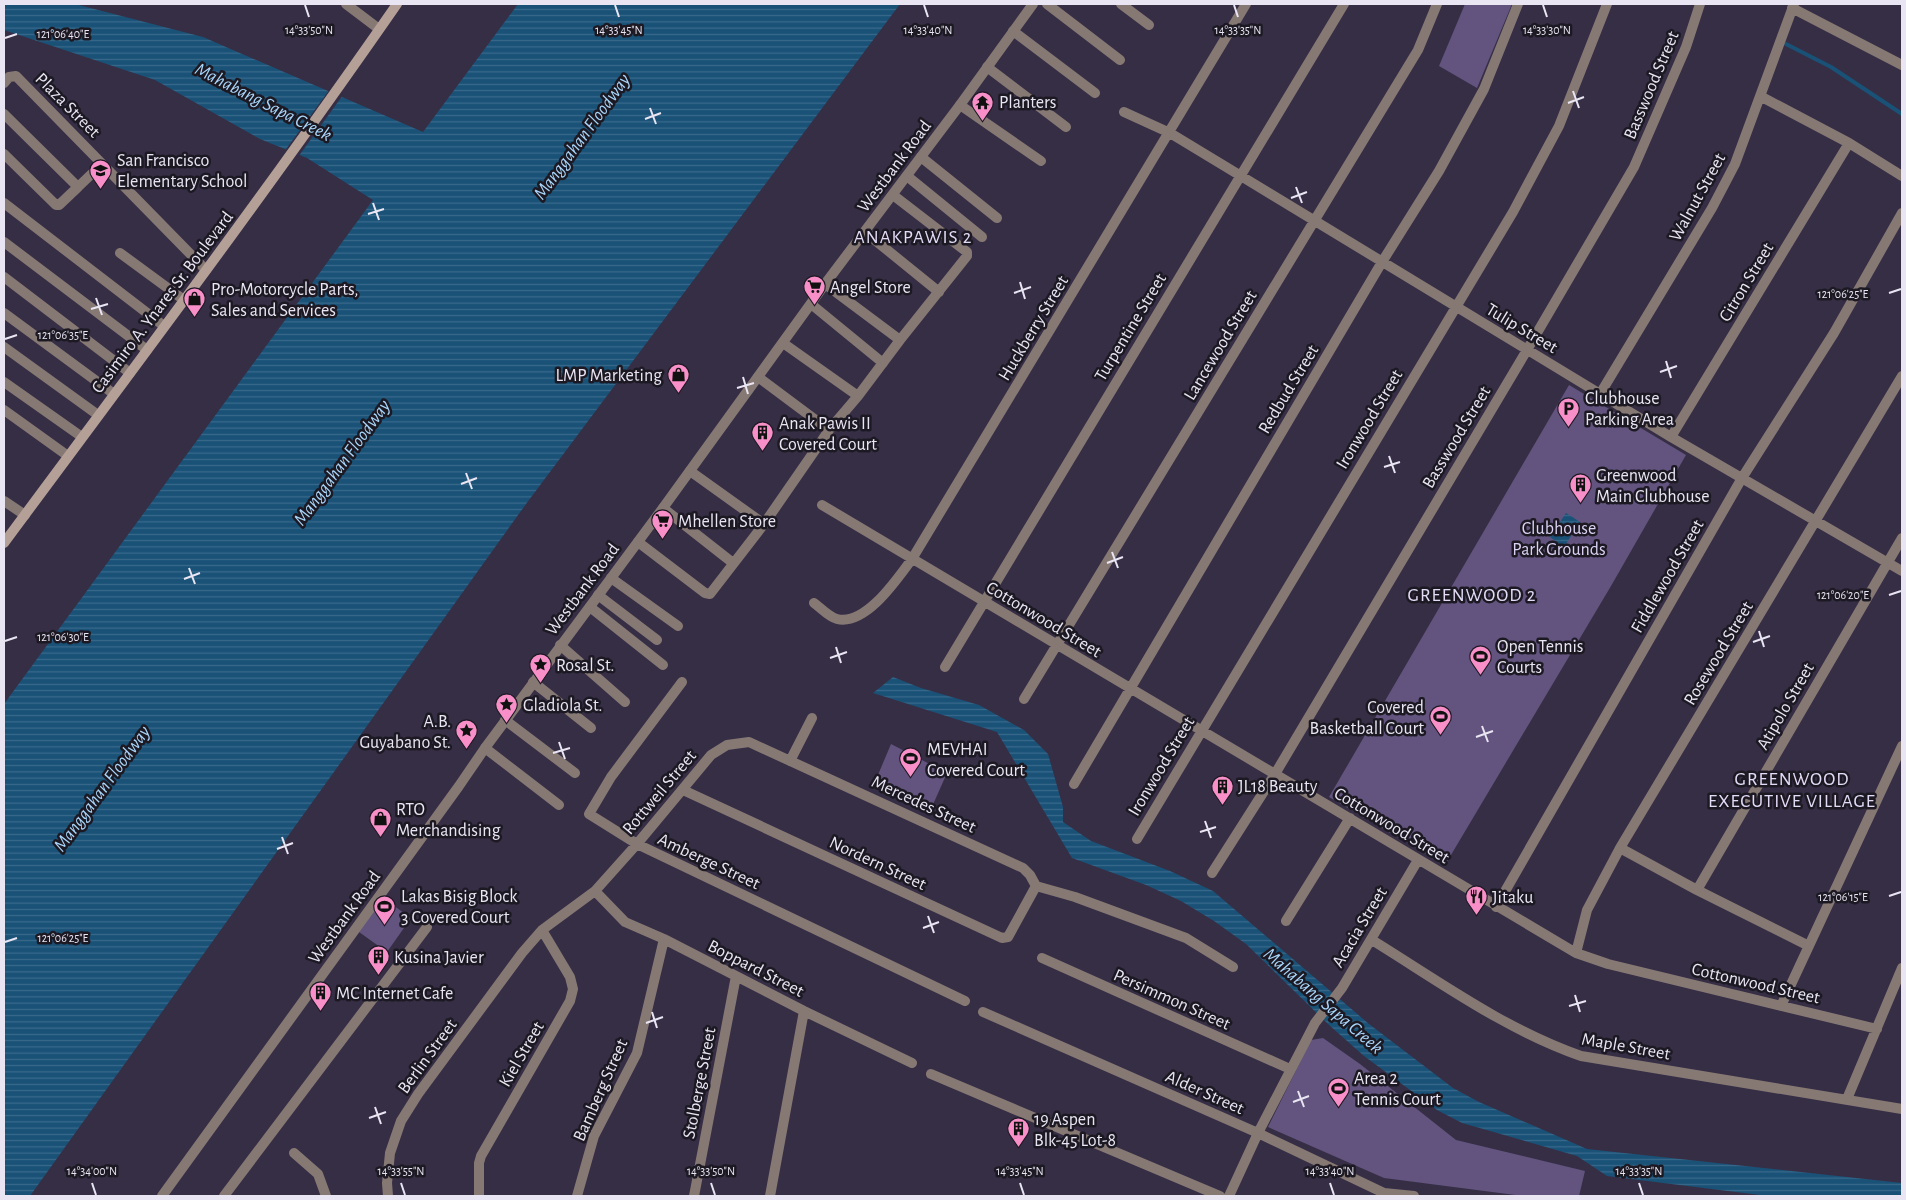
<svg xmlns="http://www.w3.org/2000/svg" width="1906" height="1200" viewBox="0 0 1906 1200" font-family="'Alegreya Sans',sans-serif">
  <defs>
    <pattern id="water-rules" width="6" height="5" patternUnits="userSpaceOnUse" patternTransform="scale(1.25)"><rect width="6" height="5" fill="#195177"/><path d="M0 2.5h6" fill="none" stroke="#3a6a8b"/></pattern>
  </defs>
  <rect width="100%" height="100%" fill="#362e45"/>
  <!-- park -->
  <path fill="#62547e" d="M1465,4H1512L1477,88L1439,66Z
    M1569,385L1686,455L1611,586L1445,865L1329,797Z
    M891,744L947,773L931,809L875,782Z
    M383,898L411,918L387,952L359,932Z
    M1323,1038L1360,1064L1456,1140L1585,1171L1579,1196H1523L1384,1178L1268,1127L1311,1040Z"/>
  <!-- water -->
  <path fill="url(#water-rules)" d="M4,4H75L203,37L423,132L518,4H900L526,504L30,1196H4V704L373,200L307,158L260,139L155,80L4,30Z
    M1566,513L1580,522L1564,547L1550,537Z
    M893,677L921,688L979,705L1024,730L1048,754L1063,807V822L1091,841L1170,871L1213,891L1369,1024L1453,1088L1479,1102L1587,1149L1902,1183V1196H1768L1607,1176L1577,1156L1462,1123L1437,1110L1364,1056L1329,1025L1246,944L1214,921L1181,901L1146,885L1072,858L997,732L873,693Z"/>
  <!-- pier -->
  <path fill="#362e45" d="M330,89L343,95L298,157L284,152Z"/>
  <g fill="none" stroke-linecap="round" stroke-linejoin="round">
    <!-- stream -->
    <path stroke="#195177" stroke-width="4" d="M1786,44L1831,67L1902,114"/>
    <!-- minor -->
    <path stroke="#867974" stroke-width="10" d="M346,4L379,29
      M1047,4L1120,60
      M1121,4L1149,25
      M1792,8L1902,65
      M1013,31L1095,93
      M987,67L1066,127
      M4,83L9,77L16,76L206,270
      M1760,96L1849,143L1902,176
      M960,105L1041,161
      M1124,112L1170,133L1241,176L1671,437L1902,571
      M4,114L78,187L102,164
      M4,154L56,205H59L78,187
      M921,157L997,218
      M907,176L982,237
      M4,203L164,326
      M865,232L939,292
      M4,242L147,350
      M120,253L184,300
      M4,277L130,373
      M825,284L900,340
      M811,304L883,363
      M4,313L114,394
      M783,343L858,396
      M4,347L98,415
      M758,377L829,430
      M4,382L82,437
      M1600,394L1712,208L1735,164L1794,4
      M4,410L68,456
      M1671,437L1849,143
      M690,471L764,524
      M4,501L25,515
      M822,505L1576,953L1608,964L1877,1029
      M663,508L733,563
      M638,542L705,593L710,594L764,524L829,430L858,396L900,340L967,256V252L893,195
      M611,578L678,626
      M598,595L657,640
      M814,603C821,608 829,617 837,619C866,626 897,579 912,559L1246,4
      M590,607L663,665
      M560,645L625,702
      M945,667L1344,4
      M533,682L591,728
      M682,682L611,777L589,814L637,844L965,1001
      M1024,699L1418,50L1437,4
      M505,720L575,773
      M485,748L559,805
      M790,761L812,718
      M1074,784L1382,262L1439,171L1484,89L1518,4
      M683,790L1002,938L1008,937L1036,886
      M1137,839L1513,212L1559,126L1607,4
      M1620,848L1697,890L1809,946
      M1212,873L1275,774L1527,350L1634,167L1686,47L1700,4
      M1036,886L1075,897L1186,938L1233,967
      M1697,890L1902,538
      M595,891L625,922L664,939L804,1011L912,1063
      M1496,907L1742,478L1834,333L1902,213
      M1286,921L1350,818
      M1372,940C1440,982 1506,1030 1581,1056L1902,1109
      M1576,953L1587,910L1620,848L1902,376
      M1042,958L1290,1069
      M1781,1006L1902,746
      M983,1012L1258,1133L1384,1193L1414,1196
      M931,1074L1220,1196
      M1847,1099L1902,968
      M294,1153L318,1174L326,1196
      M224,1196L427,927
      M388,1196L387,1183L390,1153L401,1121L418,1094L522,953L542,930L595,891L637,844L711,755L727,745L749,742L1023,868L1030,875L1036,886
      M479,1196V1163L481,1156L570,1001L573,989L570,977L542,930
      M577,1196L594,1136L637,1053L664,939
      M694,1196L736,976
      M770,1196L804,1011
      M1229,1196L1258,1133L1315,1023L1342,988L1418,860"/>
    <!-- tertiary -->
    <path stroke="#867974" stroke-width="10" d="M162,1196L459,786L485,748L663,508L825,284L960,105L1033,4"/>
    <!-- secondary -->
    <path stroke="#b5a098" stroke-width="10" d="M4,543C136,365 270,187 397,4"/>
  </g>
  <!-- ticks -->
  <path fill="none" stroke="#e9e5f3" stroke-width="2" d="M305,5L309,17M615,5L619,17M924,5L928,17M1234,5L1238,17M1543,5L1547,17M5,38L17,34M1573,91L1579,108M1568,103L1584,97M650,108L656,124M645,119L661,113M1296,187L1302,203M1291,198L1307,192M373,203L379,220M368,214L384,209M1020,282L1025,299M1014,293L1031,287M1889,293L1901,289M96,298L102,315M91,309L108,304M5,339L17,335M1666,361L1671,378M1660,372L1677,366M743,377L748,394M737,388L754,383M1389,456L1395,473M1384,467L1400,462M466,473L472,489M461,484L477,478M1112,552L1118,568M1107,563L1123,557M189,568L195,584M184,579L200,573M1889,595L1901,591M1759,631L1764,647M5,641L17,637M1753,642L1770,636M836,647L841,663M830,658L847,652M1482,726L1488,742M1476,737L1493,731M559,742L565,759M553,753L570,748M1205,821L1211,838M1200,832L1216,827M282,837L288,854M277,849L293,843M1889,896L1901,892M928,916L934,933M923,928L939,922M5,942L17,938M1575,995L1580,1012M1569,1006L1586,1001M652,1012L657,1028M646,1023L663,1017M1298,1091L1304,1107M1293,1102L1309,1096M375,1107L381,1124M369,1118L386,1112M92,1183L96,1195M401,1183L405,1195M711,1183L715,1195M1020,1183L1024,1195M1330,1183L1334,1195M1639,1183L1643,1195"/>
  <!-- icons -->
  <defs>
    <symbol id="temple-pin" viewBox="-11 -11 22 30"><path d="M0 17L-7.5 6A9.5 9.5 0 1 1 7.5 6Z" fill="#f98fc8" stroke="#1c1923"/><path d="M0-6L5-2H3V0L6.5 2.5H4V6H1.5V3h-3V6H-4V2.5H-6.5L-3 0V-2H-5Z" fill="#111"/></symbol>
    <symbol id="school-pin" viewBox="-11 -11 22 30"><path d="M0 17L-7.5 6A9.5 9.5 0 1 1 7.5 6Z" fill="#f98fc8" stroke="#1c1923"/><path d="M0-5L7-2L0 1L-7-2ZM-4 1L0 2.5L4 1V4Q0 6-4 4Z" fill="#111"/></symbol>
    <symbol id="supermarket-pin" viewBox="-11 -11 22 30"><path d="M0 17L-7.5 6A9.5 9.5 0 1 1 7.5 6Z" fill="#f98fc8" stroke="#1c1923"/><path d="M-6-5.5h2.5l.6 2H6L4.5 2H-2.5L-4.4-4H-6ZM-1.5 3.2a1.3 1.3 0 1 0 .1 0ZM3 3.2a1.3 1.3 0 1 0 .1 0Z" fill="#111"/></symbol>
    <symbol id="shop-pin" viewBox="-11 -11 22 30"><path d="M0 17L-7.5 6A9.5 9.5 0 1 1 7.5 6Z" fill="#f98fc8" stroke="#1c1923"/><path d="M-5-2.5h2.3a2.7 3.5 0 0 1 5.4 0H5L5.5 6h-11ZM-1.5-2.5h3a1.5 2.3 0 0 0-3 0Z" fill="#111"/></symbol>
    <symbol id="parking-pin" viewBox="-11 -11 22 30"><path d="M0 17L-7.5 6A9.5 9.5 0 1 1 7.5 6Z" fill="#f98fc8" stroke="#1c1923"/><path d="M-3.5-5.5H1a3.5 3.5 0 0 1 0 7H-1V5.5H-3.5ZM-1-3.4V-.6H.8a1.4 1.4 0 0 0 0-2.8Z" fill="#111"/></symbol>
    <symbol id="building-pin" viewBox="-11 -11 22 30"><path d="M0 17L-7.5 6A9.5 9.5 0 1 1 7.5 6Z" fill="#f98fc8" stroke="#1c1923"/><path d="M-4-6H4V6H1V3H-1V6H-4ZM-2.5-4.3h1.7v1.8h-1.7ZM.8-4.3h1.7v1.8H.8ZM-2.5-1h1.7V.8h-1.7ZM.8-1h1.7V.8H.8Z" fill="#111"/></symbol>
    <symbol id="stadium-pin" viewBox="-11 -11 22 30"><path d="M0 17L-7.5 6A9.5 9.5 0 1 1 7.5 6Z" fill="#f98fc8" stroke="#1c1923"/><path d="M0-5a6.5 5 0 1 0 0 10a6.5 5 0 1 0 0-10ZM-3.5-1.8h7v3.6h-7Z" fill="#111"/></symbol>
    <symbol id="sight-pin" viewBox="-11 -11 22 30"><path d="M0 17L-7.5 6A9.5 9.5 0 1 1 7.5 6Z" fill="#f98fc8" stroke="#1c1923"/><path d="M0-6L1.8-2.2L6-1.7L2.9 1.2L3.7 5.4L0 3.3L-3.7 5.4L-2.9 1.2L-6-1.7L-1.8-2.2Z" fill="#111"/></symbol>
    <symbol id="restaurant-pin" viewBox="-11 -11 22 30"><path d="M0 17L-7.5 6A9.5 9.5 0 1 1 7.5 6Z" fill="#f98fc8" stroke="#1c1923"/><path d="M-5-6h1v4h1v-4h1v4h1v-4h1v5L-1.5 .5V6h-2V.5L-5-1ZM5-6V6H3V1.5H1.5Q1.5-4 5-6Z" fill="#111"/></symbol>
  </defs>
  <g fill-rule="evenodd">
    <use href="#temple-pin" x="970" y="90" width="25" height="34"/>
    <use href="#school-pin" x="88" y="158" width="25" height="34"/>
    <use href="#supermarket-pin" x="802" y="274" width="25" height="34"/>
    <use href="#shop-pin" x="182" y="286" width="25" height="34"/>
    <use href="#shop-pin" x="666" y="362" width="25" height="34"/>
    <use href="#parking-pin" x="1556" y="396" width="25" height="34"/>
    <use href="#building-pin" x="750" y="420" width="25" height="34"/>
    <use href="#building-pin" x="1568" y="472" width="25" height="34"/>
    <use href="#supermarket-pin" x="650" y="508" width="25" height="34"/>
    <use href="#stadium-pin" x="1468" y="644" width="25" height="34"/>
    <use href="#sight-pin" x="528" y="652" width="25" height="34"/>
    <use href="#sight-pin" x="494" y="692" width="25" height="34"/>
    <use href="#stadium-pin" x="1428" y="704" width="25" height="34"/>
    <use href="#sight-pin" x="454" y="718" width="25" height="34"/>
    <use href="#stadium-pin" x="898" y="746" width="25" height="34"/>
    <use href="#building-pin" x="1210" y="774" width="25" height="34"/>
    <use href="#shop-pin" x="368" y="806" width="25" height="34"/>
    <use href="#restaurant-pin" x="1464" y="884" width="25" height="34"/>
    <use href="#stadium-pin" x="372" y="894" width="25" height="34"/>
    <use href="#building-pin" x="366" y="944" width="25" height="34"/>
    <use href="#building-pin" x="308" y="980" width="25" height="34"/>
    <use href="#stadium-pin" x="1326" y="1076" width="25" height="34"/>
    <use href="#building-pin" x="1006" y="1116" width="25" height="34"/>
  </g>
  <g text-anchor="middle" stroke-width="5" stroke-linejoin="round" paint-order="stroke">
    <!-- street labels -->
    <g font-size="18" fill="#e9e5f3" stroke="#1c1923">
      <text transform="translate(1651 85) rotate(-67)" y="6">Basswood Street</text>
      <text transform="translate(68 105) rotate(45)" y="6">Plaza Street</text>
      <text transform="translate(894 166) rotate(-53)" y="6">Westbank Road</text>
      <text transform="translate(1697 197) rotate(-61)" y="6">Walnut Street</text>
      <text transform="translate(1746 282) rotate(-59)" y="6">Citron Street</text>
      <text transform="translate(162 302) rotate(-53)" y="6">Casimiro A. Ynares Sr. Boulevard</text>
      <text transform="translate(1130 327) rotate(-59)" y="6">Turpentine Street</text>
      <text transform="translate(1033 328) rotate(-59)" y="6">Huckberry Street</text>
      <text transform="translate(1522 328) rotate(31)" y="6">Tulip Street</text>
      <text transform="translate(1220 345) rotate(-59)" y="6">Lancewood Street</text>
      <text transform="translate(1288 389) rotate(-59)" y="6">Redbud Street</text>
      <text transform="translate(1369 419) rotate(-59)" y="6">Ironwood Street</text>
      <text transform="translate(1456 437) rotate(-59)" y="6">Basswood Street</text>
      <text transform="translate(1667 576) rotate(-60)" y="6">Fiddlewood Street</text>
      <text transform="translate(582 589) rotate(-53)" y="6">Westbank Road</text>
      <text transform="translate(1044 619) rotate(31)" y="6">Cottonwood Street</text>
      <text transform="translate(1718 653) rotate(-59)" y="6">Rosewood Street</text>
      <text transform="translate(1785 706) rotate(-60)" y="6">Atipolo Street</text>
      <text transform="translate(1161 766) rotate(-59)" y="6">Ironwood Street</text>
      <text transform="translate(659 792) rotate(-50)" y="6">Rottweil Street</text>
      <text transform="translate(924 804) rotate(25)" y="6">Mercedes Street</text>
      <text transform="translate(1392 825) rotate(31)" y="6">Cottonwood Street</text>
      <text transform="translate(709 861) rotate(25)" y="6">Amberge Street</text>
      <text transform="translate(878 863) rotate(25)" y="6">Nordern Street</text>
      <text transform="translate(344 917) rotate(-54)" y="6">Westbank Road</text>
      <text transform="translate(1359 927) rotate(-59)" y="6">Acacia Street</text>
      <text transform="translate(756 968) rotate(27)" y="6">Boppard Street</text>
      <text transform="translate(1756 983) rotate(13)" y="6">Cottonwood Street</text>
      <text transform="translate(1172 999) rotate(24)" y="6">Persimmon Street</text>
      <text transform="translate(1626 1046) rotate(10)" y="6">Maple Street</text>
      <text transform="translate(521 1054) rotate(-60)" y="6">Kiel Street</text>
      <text transform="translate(427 1056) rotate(-54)" y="6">Berlin Street</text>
      <text transform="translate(699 1083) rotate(-79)" y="6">Stolberge Street</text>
      <text transform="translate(600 1090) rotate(-66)" y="6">Bamberg Street</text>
      <text transform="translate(1205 1092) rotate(24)" y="6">Alder Street</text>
    </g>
    <!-- poi labels -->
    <g font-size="18" fill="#e9e5f3" stroke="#1c1923" text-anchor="start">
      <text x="999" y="108">Planters</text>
      <text x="117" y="166">San Francisco<tspan x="117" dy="21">Elementary School</tspan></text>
      <text x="830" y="293">Angel Store</text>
      <text x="211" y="295">Pro-Motorcycle Parts,<tspan x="211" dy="21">Sales and Services</tspan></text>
      <text x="662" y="381" text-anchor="end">LMP Marketing</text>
      <text x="1585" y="404">Clubhouse<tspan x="1585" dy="21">Parking Area</tspan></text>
      <text x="779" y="429">Anak Pawis II<tspan x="779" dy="21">Covered Court</tspan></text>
      <text x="1596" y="481">Greenwood<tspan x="1596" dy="21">Main Clubhouse</tspan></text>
      <text x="678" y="527">Mhellen Store</text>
      <text x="1497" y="652">Open Tennis<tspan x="1497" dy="21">Courts</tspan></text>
      <text x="556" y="671">Rosal St.</text>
      <text x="523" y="711">Gladiola St.</text>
      <text x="1424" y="713" text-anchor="end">Covered<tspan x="1424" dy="21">Basketball Court</tspan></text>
      <text x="451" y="727" text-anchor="end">A.B.<tspan x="451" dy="21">Guyabano St.</tspan></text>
      <text x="927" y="755">MEVHAI<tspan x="927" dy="21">Covered Court</tspan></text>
      <text x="1238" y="792">JL18 Beauty</text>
      <text x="396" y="815">RTO<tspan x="396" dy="21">Merchandising</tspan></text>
      <text x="401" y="902">Lakas Bisig Block<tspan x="401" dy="21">3 Covered Court</tspan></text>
      <text x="1492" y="903">Jitaku</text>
      <text x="394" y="963">Kusina Javier</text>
      <text x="336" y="999">MC Internet Cafe</text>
      <text x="1354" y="1084">Area 2<tspan x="1354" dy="21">Tennis Court</tspan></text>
      <text x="1034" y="1125">19 Aspen<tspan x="1034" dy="21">Blk-45 Lot-8</tspan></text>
    </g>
    <!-- park labels -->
    <g font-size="18" fill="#dcd2f3" stroke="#1c1923">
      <text x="1559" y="534">Clubhouse<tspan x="1559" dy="21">Park Grounds</tspan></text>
    </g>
    <!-- water labels -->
    <g font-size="19" font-style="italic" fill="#a8d5f9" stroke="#1c1923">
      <text transform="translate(264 101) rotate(27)" y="7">Mahabang Sapa Creek</text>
      <text transform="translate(581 136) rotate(-54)" y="7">Manggahan Floodway</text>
      <text transform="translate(341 462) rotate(-54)" y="7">Manggahan Floodway</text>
      <text transform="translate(101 788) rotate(-54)" y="7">Manggahan Floodway</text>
      <text transform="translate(1324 1000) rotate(41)" y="7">Mahabang Sapa Creek</text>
    </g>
    <!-- neighbourhood labels -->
    <g font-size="19" letter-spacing="1" fill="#e4dbf7" stroke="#1c1923">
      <text x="913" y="243">ANAKPAWIS 2</text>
      <text x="1472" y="601">GREENWOOD 2</text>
      <text x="1792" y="785">GREENWOOD<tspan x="1792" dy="22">EXECUTIVE VILLAGE</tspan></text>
    </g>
  </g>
  <g font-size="12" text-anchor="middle" fill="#e9e5f3" stroke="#1c1923" stroke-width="5" stroke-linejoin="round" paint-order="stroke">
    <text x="1547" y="34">14°33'30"N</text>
    <text x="309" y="34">14°33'50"N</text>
    <text x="619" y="34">14°33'45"N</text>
    <text x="928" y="34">14°33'40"N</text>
    <text x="1238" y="34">14°33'35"N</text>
    <text x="63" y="38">121°06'40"E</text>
    <text x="1843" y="298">121°06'25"E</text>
    <text x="63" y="339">121°06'35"E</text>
    <text x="1843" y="599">121°06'20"E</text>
    <text x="63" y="641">121°06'30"E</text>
    <text x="1843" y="901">121°06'15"E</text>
    <text x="63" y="942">121°06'25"E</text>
    <text x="92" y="1175">14°34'00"N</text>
    <text x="401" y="1175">14°33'55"N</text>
    <text x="711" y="1175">14°33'50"N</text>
    <text x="1020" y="1175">14°33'45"N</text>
    <text x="1330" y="1175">14°33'40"N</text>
    <text x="1639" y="1175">14°33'35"N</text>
  </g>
  <!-- border -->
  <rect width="1906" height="1200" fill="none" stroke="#e9e5f3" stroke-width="10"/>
</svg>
